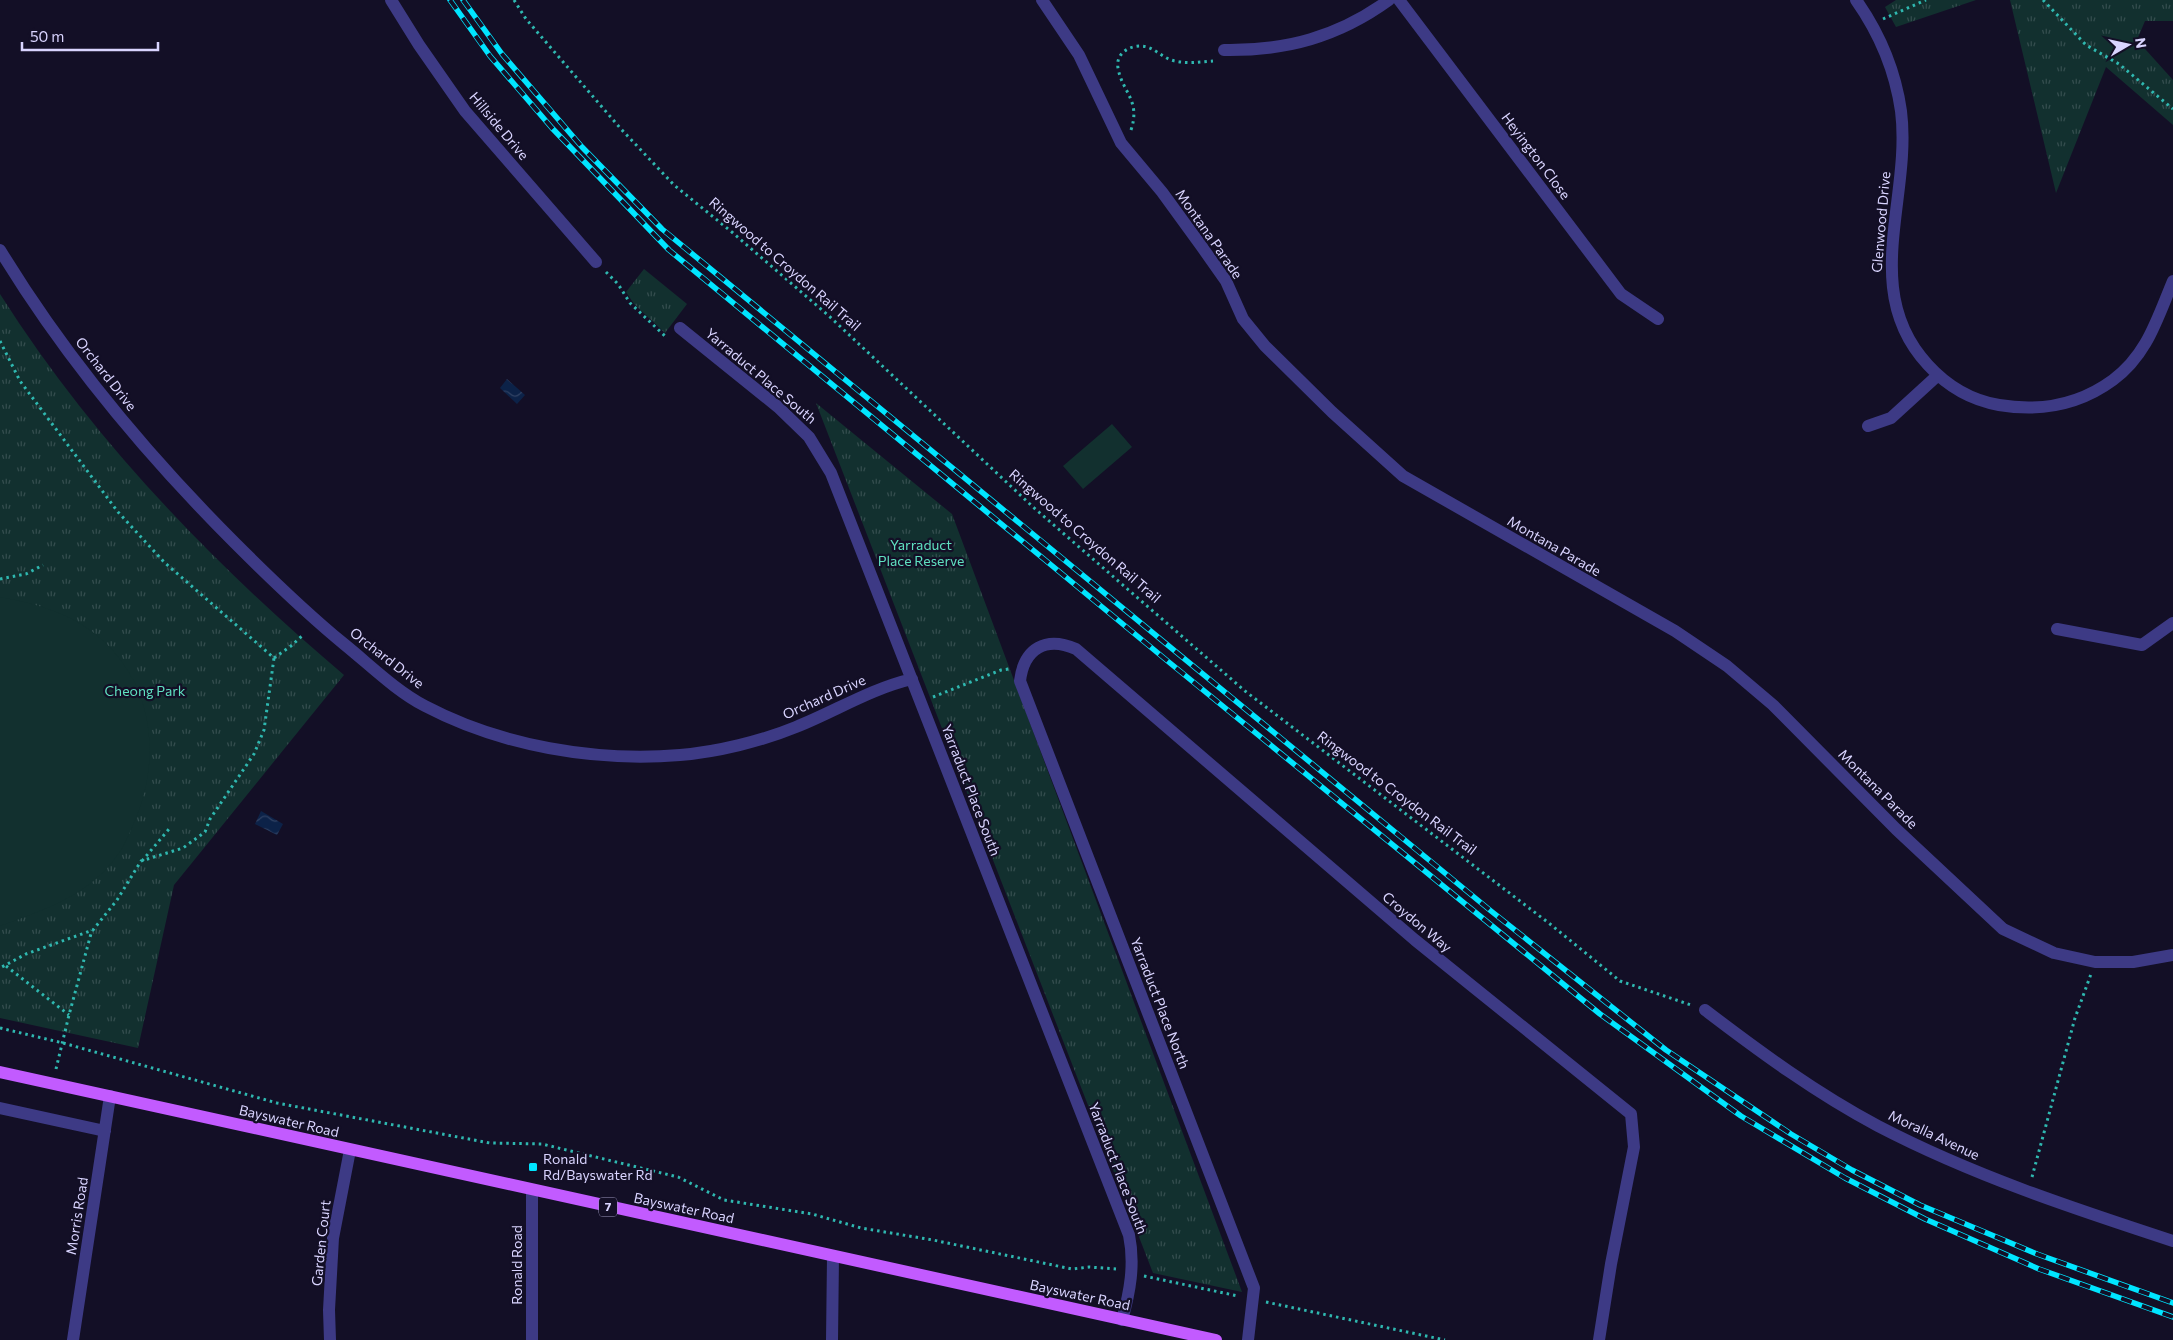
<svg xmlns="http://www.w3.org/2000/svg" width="2173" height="1340" viewBox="0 0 2173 1340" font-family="Commissioner,sans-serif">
  <defs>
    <pattern id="grass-tufts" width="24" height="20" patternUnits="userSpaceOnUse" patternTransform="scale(1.25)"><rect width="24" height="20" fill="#12302f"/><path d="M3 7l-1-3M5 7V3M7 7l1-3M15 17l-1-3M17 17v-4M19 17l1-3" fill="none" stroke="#344d4e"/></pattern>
    <pattern id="water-waves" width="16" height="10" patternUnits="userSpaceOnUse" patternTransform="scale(1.25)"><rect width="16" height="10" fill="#0c2248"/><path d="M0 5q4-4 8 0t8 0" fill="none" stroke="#2f4163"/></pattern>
  </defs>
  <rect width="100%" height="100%" fill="#130f26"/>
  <!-- grass -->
  <path fill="url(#grass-tufts)" d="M1896,0H1976L1896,27L1885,7Z
    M2010,0H2173V21H2145L2137,40L2173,80V125L2106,67L2056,193Z
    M644,269L687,304L665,333L634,304L626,292Z
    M0,294C92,439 213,564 344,675L174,885L138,1048L0,1018Z
    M816,403L952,514L1242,1292L1153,1273Z"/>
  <!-- garden -->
  <path fill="#12302f" d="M1112,424L1132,447L1083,489L1063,466Z
    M0,597C33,603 67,612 94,633C154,680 163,759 133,825C128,837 122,851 113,861C85,897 41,911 0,926Z"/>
  <!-- water -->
  <path fill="url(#water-waves)" d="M507,379L525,395L517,404L500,388Z
    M261,811L283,824L277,835L255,824Z"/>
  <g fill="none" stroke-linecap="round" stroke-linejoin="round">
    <!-- path -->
    <path stroke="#2fb8b0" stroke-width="3" stroke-dasharray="2.5 4" stroke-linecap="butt" d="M514,0L526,19L621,129L674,185L733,233L829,316L1033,507L1245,691L1550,924L1620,981L1691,1005
      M2043,0L2086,45L2119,64L2173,109
      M1883,19L1926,0
      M1131,130C1141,100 1122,92 1118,68C1115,52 1133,43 1147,47C1157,50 1164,59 1175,61C1188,64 1200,62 1213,61
      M606,272L618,284L630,303L667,338
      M0,341L20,381L118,512L164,562L274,658L264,730L254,754L210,819L205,832L183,848L141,861L117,900L93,930L26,954L0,968
      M0,579L26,574L43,565
      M274,658L291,646L304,634
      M933,697L1001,670L1009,669
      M142,861L169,829
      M6,966L69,1015
      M0,1028L63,1043L277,1103L490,1143L542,1144L678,1177L724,1200L812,1214L861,1228L933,1240L1072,1269L1089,1267L1116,1269
      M56,1069L69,1015L92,930
      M2032,1177L2075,1018L2091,974
      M1144,1276L1238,1296
      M1266,1302L1445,1340"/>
    <!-- minor -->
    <path stroke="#3d3a85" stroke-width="12" d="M391,0L419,45L465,111L596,262
      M1042,0L1079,55L1121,143L1162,192L1202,247L1226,281L1243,319L1265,346L1332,412L1403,476L1675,631L1727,666L1773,705L1896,829L2003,929L2054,953L2095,962H2133L2173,955
      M1399,0L1621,294L1658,319
      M1856,0C1880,34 1895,69 1901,111C1912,198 1859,291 1928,365C1948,387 1970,400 1999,405C2041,412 2079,405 2113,380C2147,355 2157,319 2173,281
      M1224,50C1286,51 1338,37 1389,0
      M0,250C65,357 146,454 235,543C270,578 305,612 344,644C370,665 396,691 425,706C501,746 595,762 680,755C717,752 762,741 796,727C836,711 870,689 912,679
      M680,328L778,407L809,437L831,473L1129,1235C1135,1264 1130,1292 1122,1320
      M1868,426L1891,418L1937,376
      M2057,629L2142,645L2173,623
      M1705,1010C1760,1052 1816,1093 1878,1126C1972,1175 2072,1208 2173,1241
      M0,1108L105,1131
      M532,1190V1340
      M73,1340L110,1096
      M330,1340L329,1310L333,1238L350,1150
      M832,1340L833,1257
      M1248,1340L1254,1288L1020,681C1024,648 1046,636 1076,649L1415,940L1631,1114L1634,1147L1611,1264L1599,1340"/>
    <!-- major -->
    <path stroke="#c25bff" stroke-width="12" d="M0,1072L1216,1340"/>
    <defs>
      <path id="rail" d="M450,0L490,56L552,128L669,250L1170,663L1600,1014L1741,1116L1845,1178L1925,1219L2039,1269L2173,1317
        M463,0L502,54L582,147L662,229L1491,911L1666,1050L1791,1134L1852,1170L1920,1205L2037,1254L2173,1303"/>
    </defs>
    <!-- rail casing -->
    <use href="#rail" stroke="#00e5ff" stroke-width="5.5"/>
    <!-- rail -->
    <use href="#rail" stroke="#130f26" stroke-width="4" stroke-dasharray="11" stroke-linecap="butt"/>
  </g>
  <!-- markers -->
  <rect fill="#00e5ff" stroke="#130f26" stroke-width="2" x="528" y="1162" width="10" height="10" rx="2.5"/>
  <g text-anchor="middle" stroke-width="4.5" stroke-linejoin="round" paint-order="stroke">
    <!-- shield labels -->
    <rect fill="#130f26" stroke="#9e99be" stroke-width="1" x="599" y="1197.5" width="18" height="19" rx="4"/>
    <g font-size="12" font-weight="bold" fill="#d9d4ff">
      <text x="608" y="1211">7</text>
    </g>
    <!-- street labels -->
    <g font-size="14" fill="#d9d4ff" stroke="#130f26">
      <text transform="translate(499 126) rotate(50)" y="5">Hillside Drive</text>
      <text transform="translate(1536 156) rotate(53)" y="5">Heyington Close</text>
      <text transform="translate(1881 222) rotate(-85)" y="5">Glenwood Drive</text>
      <text transform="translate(1209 234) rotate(55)" y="5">Montana Parade</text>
      <text transform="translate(785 264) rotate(41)" y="5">Ringwood to Croydon Rail Trail</text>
      <text transform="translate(106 374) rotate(52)" y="5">Orchard Drive</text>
      <text transform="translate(761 376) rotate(40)" y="5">Yarraduct Place South</text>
      <text transform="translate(1085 536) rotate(41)" y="5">Ringwood to Croydon Rail Trail</text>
      <text transform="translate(1554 546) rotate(30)" y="5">Montana Parade</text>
      <text transform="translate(387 658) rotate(38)" y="5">Orchard Drive</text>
      <text transform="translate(824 697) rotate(-24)" y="5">Orchard Drive</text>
      <text transform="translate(1878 789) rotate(45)" y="5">Montana Parade</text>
      <text transform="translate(971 790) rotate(69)" y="5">Yarraduct Place South</text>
      <text transform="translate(1397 793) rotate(37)" y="5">Ringwood to Croydon Rail Trail</text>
      <text transform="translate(1417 922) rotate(40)" y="5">Croydon Way</text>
      <text transform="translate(1160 1003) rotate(69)" y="5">Yarraduct Place North</text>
      <text transform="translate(289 1121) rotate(13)" y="5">Bayswater Road</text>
      <text transform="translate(1934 1135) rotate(25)" y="5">Moralla Avenue</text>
      <text transform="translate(1118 1168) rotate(69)" y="5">Yarraduct Place South</text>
      <text transform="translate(684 1208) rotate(12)" y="5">Bayswater Road</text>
      <text transform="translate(77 1216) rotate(-81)" y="5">Morris Road</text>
      <text transform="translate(321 1243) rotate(-84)" y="5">Garden Court</text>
      <text transform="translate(517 1265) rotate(-90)" y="5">Ronald Road</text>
      <text transform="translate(1080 1295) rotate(12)" y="5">Bayswater Road</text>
    </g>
    <!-- park labels -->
    <g font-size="14" fill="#5fe0c0" stroke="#130f26">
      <text x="921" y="550">Yarraduct<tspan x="921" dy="16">Place Reserve</tspan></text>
      <text x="145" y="696">Cheong Park</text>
    </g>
    <!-- poi labels -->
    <g font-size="14" fill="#d9d4ff" stroke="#130f26" text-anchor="start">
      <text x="543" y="1164">Ronald<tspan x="543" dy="16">Rd/Bayswater Rd</tspan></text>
    </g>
  </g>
  <!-- north arrow -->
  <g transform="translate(2128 45) rotate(81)" stroke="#130f26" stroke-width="4" paint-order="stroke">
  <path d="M0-4L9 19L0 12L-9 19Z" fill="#d9d4ff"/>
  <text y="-8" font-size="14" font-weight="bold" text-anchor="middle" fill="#d9d4ff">N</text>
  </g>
  <!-- scale -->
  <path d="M22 42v8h136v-8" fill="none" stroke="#d9d4ff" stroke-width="2.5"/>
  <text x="30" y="42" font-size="15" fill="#d9d4ff" stroke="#130f26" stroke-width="4" paint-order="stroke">50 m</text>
</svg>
